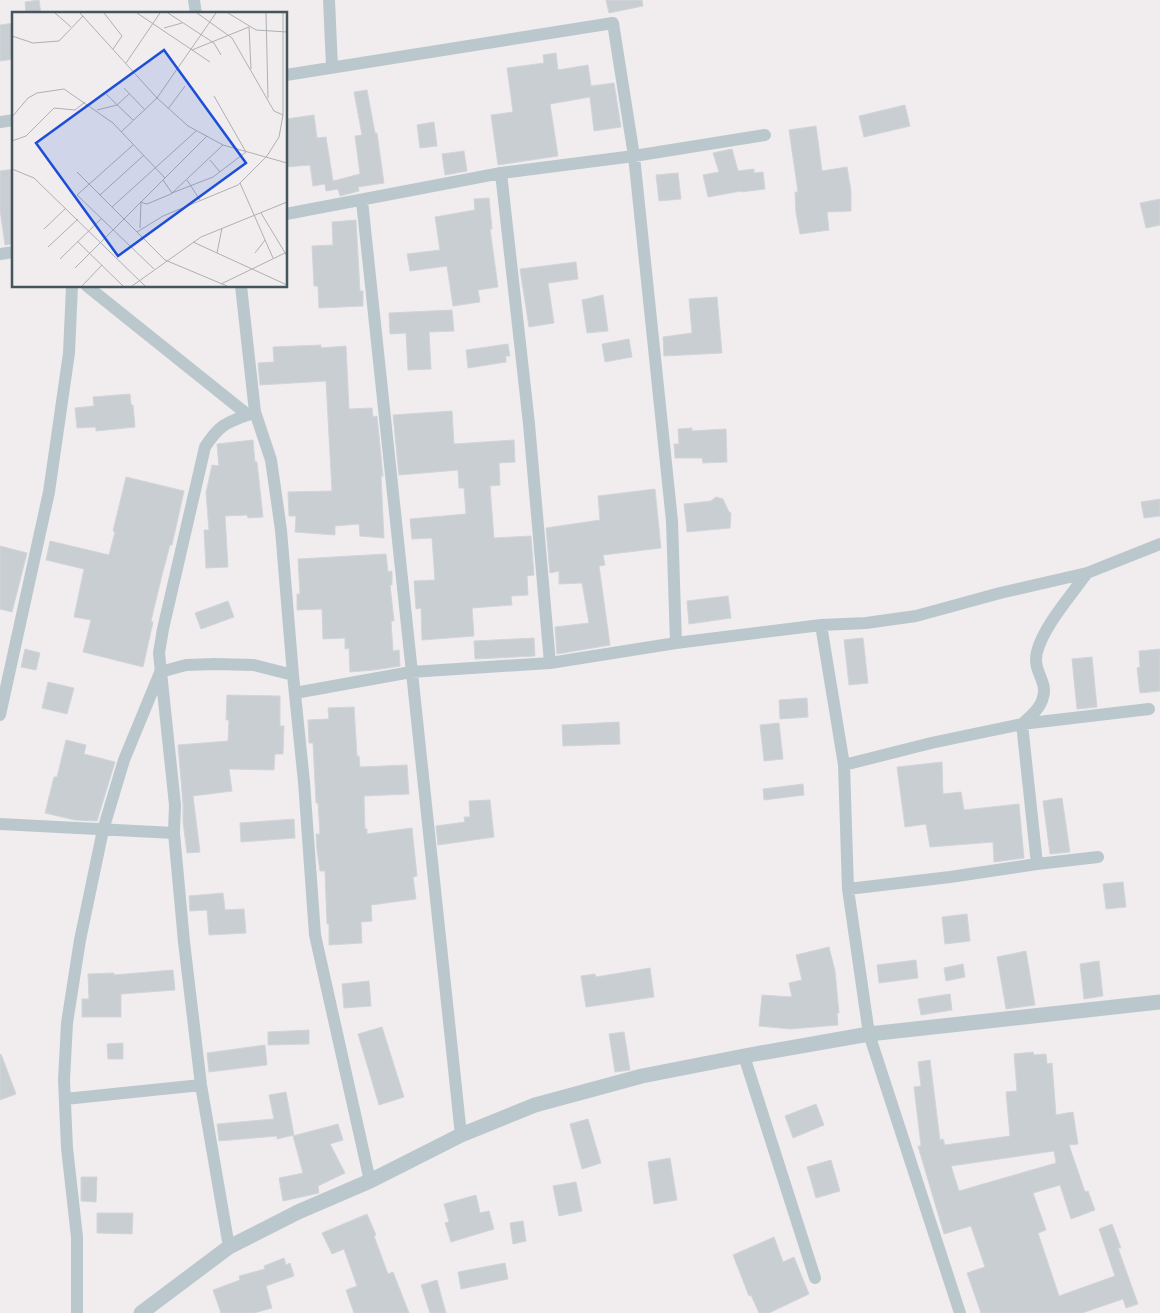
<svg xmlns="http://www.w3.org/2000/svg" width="1160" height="1313" viewBox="0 0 1160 1313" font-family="'PT Sans Narrow',sans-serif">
  <rect width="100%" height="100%" fill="#f1edee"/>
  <!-- building -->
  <path fill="#c9ced3" stroke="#d1d5da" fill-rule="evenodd" d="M39,0L41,14H26L25,2Z
    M606,0H642L643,6L609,13Z
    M14,23V59L0,61V25Z
    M556,53L558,70L588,65L591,86L614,83L621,127L594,131L590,97L550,104L558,156L498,165L491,115L513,112L507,68L544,63L543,55Z
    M367,90L375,133H377L384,183L358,187L359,191L340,196L338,189L326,191L325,184L313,186L310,165L286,167V119L314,115L317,138L326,137L333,181L360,174L355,136L362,135L354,92Z
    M905,105L910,126L864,137L859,116Z
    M434,122L437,146L420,148L417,125Z
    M816,126L822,171L847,167L851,191V211L827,212L829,230L800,234L796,213L795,192H798L789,130Z
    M732,149L738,171L754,169V173L763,172L765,189L741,192V191L708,197L703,175L719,172L713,153Z
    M464,151L467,171L445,175L442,154Z
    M14,169V244L5,245L0,210V171Z
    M678,173L681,199L659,201L656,175Z
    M489,198L492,229H490L498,287L478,290L480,302L453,306L447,266L410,271L407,254L440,250L435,217L475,210L474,199Z
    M1160,199V225L1146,228L1140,203Z
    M356,220L360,291H363V306L319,308L318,286H314L312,246L333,245L332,222Z
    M576,262L578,279L548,283L554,323L529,327L520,269Z
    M603,295L608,331L587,333L582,300Z
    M717,297L722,353L664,356L663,337L692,333L689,299Z
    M452,310L454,331L429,332L431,369L408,370L406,333L390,334L389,313Z
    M629,339L632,357L605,362L602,344Z
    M508,344L510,356H506V362L468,368L466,350Z
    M321,345V348L346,346L349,409L372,408L373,417L377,416L383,476H381L384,538L360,536L359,524L335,526V535L295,532L296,516H289L288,492L332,491L326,381L260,385L258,363L274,362L273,347Z
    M130,394L131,405H133L135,427L96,431V427L77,428L75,408L94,406L93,397Z
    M452,411L454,444L514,440L515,462L499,463L500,485L490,486L494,538L531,536L534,575L527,576L528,595L511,596L512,605L472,608L474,636L422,640L421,608L416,609L414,581L435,580L432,538L412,539L410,519L466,514L464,488H459L458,470L399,475L393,415Z
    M692,428V431L726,429L727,462L703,463L702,458H675L674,444H679L678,429Z
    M253,440L255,462H257L263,517L248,518L247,515L225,516L228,567L206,568L204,530H209L206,493L212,465L219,466L217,444Z
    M126,477L184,491L172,545H170L162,575L151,621L153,622L143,667L83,652L91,620L74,617L84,569L46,560L50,541L109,555L115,532L113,531Z
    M655,489L661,548L603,555L605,565L599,566L610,645L557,654L555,627L589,623L582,583L559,584V571L550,573L546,528L600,520L598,496Z
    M716,497L723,499L729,512L731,513L730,528L687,532L684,504L711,501Z
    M1160,499V516L1144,518L1141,502Z
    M0,546L27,553L12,612L0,609Z
    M386,554L388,572L392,571V585H390L394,621H391L393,651L399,650L400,666L374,670L350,672L349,648L345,649V638L323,639L322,609L297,610V594H300L298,559Z
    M728,596L731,618L689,624L687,601Z
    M228,601L234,617L201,629L195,613Z
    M534,638L535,656L475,659L474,641Z
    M863,638L868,683L849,685L844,640Z
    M25,649L40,653L36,670L21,667Z
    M1160,649V691L1140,693L1137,668L1140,667L1139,651Z
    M1092,657L1097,707L1077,709L1072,659Z
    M48,682L74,688L67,714L42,708Z
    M227,695L280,696V726H284L283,754H275L274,770L229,769L232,791L193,796L200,852L187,853L183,822V804L178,745L228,741L229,720H226Z
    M807,698L808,717L780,719L779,700Z
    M354,707L357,756H359L360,767L407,765L409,794L364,796L365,829H367V834L412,828L417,876L413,877L416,899L371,905L372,921L361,922L362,943L329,945V924H327L325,871H320L317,850L316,834H320L318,803H316L313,743H309L308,720L329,719L328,708Z
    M619,722L620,744L563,746L562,725Z
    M779,723L783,759L764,761L760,725Z
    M66,740L86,745L84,754L115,762L97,821L75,820L45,813L54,777H57Z
    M942,762L943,794L961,792L964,810L1019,804L1024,858L994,862L993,842L930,847L926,824L905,827L897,767Z
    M803,784L804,795L764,800L763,789Z
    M1062,798L1070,852L1050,854L1043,801Z
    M490,800L494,837L438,845L436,826L465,822L464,817H470L469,801Z
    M294,819L295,838L241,842L240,823Z
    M1123,882L1126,907L1106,909L1103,884Z
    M223,893L225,910L244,909L246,933L209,935L207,910L190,911L189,896Z
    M967,914L970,941L945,944L942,917Z
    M829,947L835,971L839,1013H837L838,1025L790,1029L759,1026L762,995L792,997L789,983L802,980L796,955Z
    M1026,951L1035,1005L1006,1009L997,957Z
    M916,960L918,978L879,983L877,965Z
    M1099,961L1103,996L1084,999L1080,964Z
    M963,964L965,977L946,981L944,968Z
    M650,968L654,997L586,1007L581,976L595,974L596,977Z
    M173,970L175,990L121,994V1017H82V999H89L88,974L114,973V975Z
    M369,981L371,1006L344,1008L342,984Z
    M950,994L952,1010L921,1015L918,999Z
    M382,1027L404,1097L379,1105L358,1034Z
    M309,1030V1044L268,1045V1032Z
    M624,1032L630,1070L615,1072L609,1034Z
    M123,1043V1059H108L107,1044Z
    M265,1045L267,1065L209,1072L207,1053Z
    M1033,1052L1034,1055L1046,1054L1047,1064L1052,1063L1056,1115L1073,1112L1078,1144L1069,1145L1085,1192L1088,1191L1095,1210L1071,1219L1060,1185L1033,1193L1046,1230L1038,1233L1059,1296L1115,1276L1099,1229L1112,1224L1121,1248H1118L1138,1304L1126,1308L1123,1299L1082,1313H981L967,1273L985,1267L971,1226L944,1234L918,1146H921L914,1087L921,1086L918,1062L930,1060L940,1140L943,1139L945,1145L1010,1136L1006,1092L1017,1091L1014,1054ZM1054,1151L1056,1163L959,1191L951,1166Z
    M1,1054L16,1094L0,1100V1055Z
    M286,1092L294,1135L277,1139V1136L219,1141L217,1124L274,1119L269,1095Z
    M816,1104L824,1125L793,1138L785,1116Z
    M588,1119L601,1163L582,1169L570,1124Z
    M338,1124L343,1140L330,1144L345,1173L318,1186L319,1193L283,1201L279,1178L303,1173L293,1136Z
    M670,1158L677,1200L654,1204L648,1162Z
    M831,1160L840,1191L816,1198L807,1167Z
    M81,1177H97L96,1202L81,1201Z
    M576,1182L582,1211L559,1216L553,1186Z
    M476,1195L480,1213L489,1211L494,1229L451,1242L445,1223L449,1222L444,1204Z
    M97,1213H133L132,1234L97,1233Z
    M367,1214L376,1235L374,1236L388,1274L393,1272L409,1313H354L346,1290L357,1286L344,1249L332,1254L322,1233Z
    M523,1221L526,1241L513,1244L510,1223Z
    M774,1237L783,1262L794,1257L809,1294L769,1313H759L751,1295L749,1296L733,1255Z
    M284,1258L286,1265L290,1263L294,1276L266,1286L272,1308L254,1313H221L213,1290L240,1280L239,1276L265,1269L264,1266Z
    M505,1263L508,1279L461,1289L458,1272Z
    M437,1280L446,1313H430L421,1285Z"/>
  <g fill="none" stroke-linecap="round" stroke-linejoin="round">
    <!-- minor -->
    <path stroke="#bac8ce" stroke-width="12" d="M194,0L196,14
      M329,0L332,67
      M286,75L613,23L634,156L672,521L676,643
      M0,122L14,120
      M501,173L529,424L550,663
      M362,201L461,1135
      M286,214L501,173L634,156L765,135
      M0,254L14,252
      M87,286L248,415
      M241,286L255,412L271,460L281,530L293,675L304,782L315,935L370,1181
      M821,625L844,765L848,889L869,1034L960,1313
      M160,672L186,665L215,664L254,665L293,675
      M295,693L411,672L550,663L676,643L821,625L866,623L916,616L1000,593L1087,573L1160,544
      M0,715L49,492L69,353L72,286
      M844,765L931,743L1022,724L1149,709
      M0,824L174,833
      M1037,864L1022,724C1030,717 1041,708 1043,697C1048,681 1032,671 1037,652C1043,627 1072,594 1087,573
      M848,889L950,877L1037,864L1098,857
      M744,1056L815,1278
      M65,1099L201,1085
      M229,1247L201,1085L184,942L174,833L175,805L159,653L163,629L205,447C221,422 229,422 255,412
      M77,1313V1237L67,1148L64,1080L67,1023L80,940L103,830L124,760L159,675"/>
    <!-- tertiary -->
    <path stroke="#bac8ce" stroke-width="15" d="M141,1313L229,1247L298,1212L370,1181L461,1135L535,1105L642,1076L744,1056L869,1034L1160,1002"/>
  </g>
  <!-- overview -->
  <g transform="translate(12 12)">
    <rect width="275" height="275" fill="#f1edee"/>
    <path fill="none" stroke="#acb0b4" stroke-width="1" d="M43,1L59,15M68,1L145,86L176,114L211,133L275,151M92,1L110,24L101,37M125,1L198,50M156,1L202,31L209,43M185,1L220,26L262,99L271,103M216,1L244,18L275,20M254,1L256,86M152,16L170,11M0,24L21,31L47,29L71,4M180,38L237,15L239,57M114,51L148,1M112,76L133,98M94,82L121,108M156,97L173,74M85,98L105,93L117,82M0,105L16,86L25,81L52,77L101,111L153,166M109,120L145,86L204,1M0,129L14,124L42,96L63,98L73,90M121,133L65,183L142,257M198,148L208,160M0,157L22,166L133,274M65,160L153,248L215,274M151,168L160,181M175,168L188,188M228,171L261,246M160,181L201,165L234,140L202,84M88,183L132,143M128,190L135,192L159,182L211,133M100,195L184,119M249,201L275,244M128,216L129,190M32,217L54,196M125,220L151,204L226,173L255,144L267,125L271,103V1M65,229L111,274M181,230L275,273M36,235L66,207M205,241L210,216M243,241L253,228M48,247L89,207M63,256L195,124M209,272L275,240M70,274L90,253M120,274L189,225L275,190"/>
    <path fill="#1d4ed8" fill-opacity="0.15" stroke="#1d4ed8" stroke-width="2.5" d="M152,38L234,151L106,244L24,131Z"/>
    <rect width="275" height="275" fill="none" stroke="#44555d" stroke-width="2.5"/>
  </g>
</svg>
